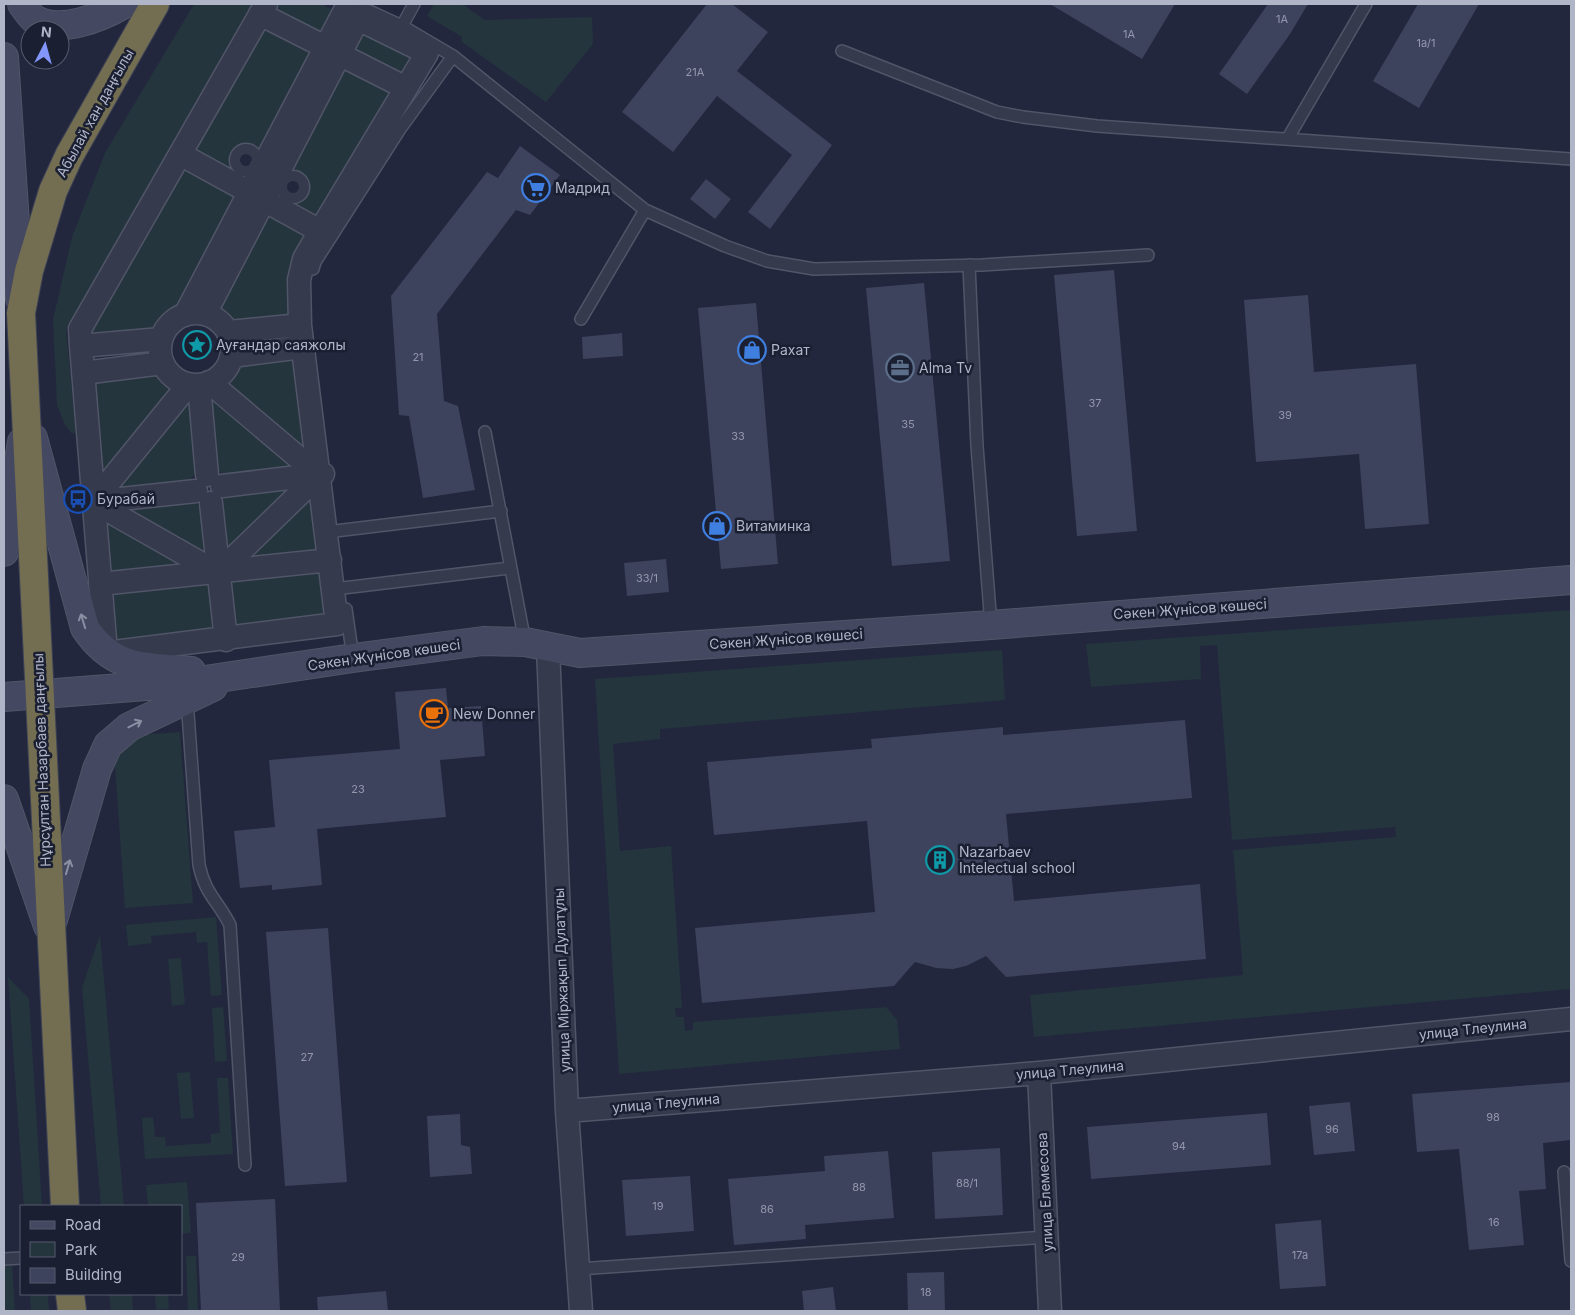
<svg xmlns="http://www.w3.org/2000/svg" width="1575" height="1315" viewBox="0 0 1575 1315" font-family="Inter,sans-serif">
  <rect width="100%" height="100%" fill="#22273d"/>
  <!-- green -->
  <path fill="#24353e" d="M194,4H254L66,331L76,432L72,434L65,425L57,405L53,320L72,237L105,153Z
    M277,4H321L338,12L325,38L281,15Z
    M434,4H462L485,20L592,17L593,44L546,102L462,42V37L427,16Z
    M359,23L421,54L406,80L346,49Z
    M271,29L317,53L253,162L252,155L249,154L241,155L235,174L191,150L256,34Z
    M338,63L397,93L320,220L288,203L292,196L299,193L301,184L297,180L287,181L279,177Z
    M182,165L241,197L175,310L167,315L156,329L84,339Z
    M262,208L312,236L296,319L236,324L219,310Z
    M298,353L311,460L226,388L235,378L243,361Z
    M155,370L163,383L175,392L96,491L87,378Z
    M209,396L303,471L224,475L216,469Z
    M189,397L197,471L189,482L113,495Z
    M304,482L226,560L219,505L228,492Z
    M313,486L319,552L237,563Z
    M192,501L201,507L208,561L114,506Z
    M98,510L198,569L103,576Z
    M322,565L329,620L236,632L228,577Z
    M211,578L216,636L118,646L114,612H106L104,589Z
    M1571,610V989L1034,1037L1030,995L1243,975L1233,850L1396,837L1395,827L1232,840L1217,645L1200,646L1201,679L1091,687L1086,644Z
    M1002,650L1005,700L660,729V739L613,744L620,851L671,846L682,1008H675L676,1017H684L685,1031L693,1030V1022L886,1007L897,1020L900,1049L619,1074L595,679Z
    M180,732L193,903L125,908L113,737Z
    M216,917L222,995L211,996L207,942L197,943L196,932L151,936L152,943L128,946L126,925Z
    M100,935L124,1206H101L82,988Z
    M181,958L185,1004L172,1006L168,959Z
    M8,977L29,999L42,1206H24Z
    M223,1007L227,1061L215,1062L212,1008Z
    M190,1072L194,1118L181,1119L177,1073Z
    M217,1078H228L233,1154L145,1159L142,1118L153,1117L155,1137H165L166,1146L211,1143V1134L220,1133Z
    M187,1182L191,1233L181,1234V1206H148L146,1185Z
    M186,1256H196L198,1311H188Z
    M12,1265L15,1311H4V1266Z
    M30,1294H48L49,1311H31Z
    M109,1294H132L133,1311H111Z
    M155,1294H168L169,1309L156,1310Z"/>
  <!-- building -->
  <path fill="#3e435d" d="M707,4H732L768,32L737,71L832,145L770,229L748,212L792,155L717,96L673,152L622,112Z
    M1050,4H1175L1142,59Z
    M1268,4H1308L1290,34L1247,94L1219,74Z
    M1418,4H1479L1419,108L1373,81Z
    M520,146L560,175L530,215L516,210L437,314L444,401L458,406L475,490L423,498L409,416L399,415L391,296L487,172L498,178Z
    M706,179L731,199L715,219L690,199Z
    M1114,270L1137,531L1077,536L1054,275Z
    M924,283L950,561L892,566L866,288Z
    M1308,295L1314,372L1416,364L1429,524L1365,529L1359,454L1256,462L1244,300Z
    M756,303L778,564L721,569L698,308Z
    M622,333L623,356L583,359L582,337Z
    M666,559L669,592L627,596L624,563Z
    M446,688L448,708L481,706L485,756L440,760L446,817L317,829L322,885L272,890V885L240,888L234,831L275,827L269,760L400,749L395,692Z
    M1185,720L1192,798L1006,814L1014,901L1200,884L1206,959L1006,977L986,956L966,966L953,969L936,968L915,962L894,986L702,1003L695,928L875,912L867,821L714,835L707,762L872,748L871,739L1003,727V735Z
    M328,928L347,1182L285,1186L266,932Z
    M1571,1082V1140L1543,1143L1546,1189L1519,1191L1524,1245L1469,1250L1459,1149L1417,1152L1412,1094Z
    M1350,1102L1355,1151L1314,1155L1309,1106Z
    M1267,1113L1271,1165L1091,1179L1087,1127Z
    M460,1114L461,1145L470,1147L472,1174L430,1177L427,1116Z
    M1000,1148L1003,1215L935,1219L932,1152Z
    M888,1151L894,1218L805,1225L806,1239L734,1245L728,1179L825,1171L824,1156Z
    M690,1176L694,1231L626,1236L622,1180Z
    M275,1199L280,1311H201L196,1203Z
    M1321,1220L1326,1286L1280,1289L1275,1224Z
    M944,1272L945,1311H908L907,1273Z
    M833,1287L836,1311H804L802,1291Z
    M386,1291L388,1311H318L317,1297Z"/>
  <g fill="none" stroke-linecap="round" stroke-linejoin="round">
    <defs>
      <path id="lane" d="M354,4L402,26L453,56L645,210L725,246L767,261L814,269L982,265L1148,255
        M402,26L414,4
        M842,51L997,112L1023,117L1097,126L1571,159
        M1288,138L1366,4
        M969,265L977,446L991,625
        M313,269L315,262L400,129L453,56
        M581,319L645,210
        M485,432L525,642
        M335,531L501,511
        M343,588L510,568
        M346,609L353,658
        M187,700L199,865C205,894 218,901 230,925L245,1165
        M1564,1172L1571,1261
        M4,1259L21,1258
        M578,1269L1047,1237"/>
      <path id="street" d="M260,14L406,88L320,231
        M358,19L427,53L406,88
        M241 160a5 5 0 1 1 10 0a5 5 0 1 1-10 0Z
        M288 187a5 5 0 1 1 10 0a5 5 0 1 1-10 0Z
        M160 349a36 36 0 1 1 72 0a36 36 0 1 1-72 0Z
        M185,315L344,12L358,19L205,314
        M229,332L300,325
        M81,346L80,329L266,4
        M232,356L302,347
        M83,373L163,363
        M189,384L93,502L218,573L319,475L209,382
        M199,385L207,475
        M222,486L323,474
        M93,502L196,491
        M211,503L226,640
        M100,584L330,560
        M105,640L81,346L161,339
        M548,648L567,1111L581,1311
        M106,653L337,624L300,325L299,280L304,259L320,231L180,154
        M1039,1073L1050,1311
        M567,1111L1039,1073L1571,1019"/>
      <path id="secondary" d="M22,4C25,8 30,16 34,19C59,35 102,17 124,4
        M4,57L20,299
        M33,438L85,628C114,671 144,666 191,671
        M4,552L22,442
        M4,697L185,683L353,658L483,641L525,642L580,653L991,625L1571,580
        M4,799L48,926
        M53,920L97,769L108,745L129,727L213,687"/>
      <path id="highway" d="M65,1206L21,313L29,271L53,191L69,156L155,4
        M70,1294L72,1311"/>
    </defs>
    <!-- lane casing -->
    <use href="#lane" stroke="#515568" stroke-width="14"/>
    <!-- street casing -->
    <use href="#street" stroke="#515568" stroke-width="25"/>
    <!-- secondary casing -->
    <use href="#secondary" stroke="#515568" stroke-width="30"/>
    <!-- highway casing -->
    <use href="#highway" stroke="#3e4255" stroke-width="30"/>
    <!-- lane -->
    <use href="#lane" stroke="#363a4d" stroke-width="11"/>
    <!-- street -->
    <use href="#street" stroke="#363a4d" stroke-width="22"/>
    <!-- secondary -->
    <use href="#secondary" stroke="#444860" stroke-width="28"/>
    <!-- highway -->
    <use href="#highway" stroke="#736e52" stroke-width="28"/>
  </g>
  <!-- one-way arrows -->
  <defs><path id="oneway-shaft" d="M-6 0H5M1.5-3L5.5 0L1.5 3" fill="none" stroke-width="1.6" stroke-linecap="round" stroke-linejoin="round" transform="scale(1.25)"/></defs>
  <g stroke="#8b8fa4">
    <use href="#oneway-shaft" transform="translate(83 621) rotate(-107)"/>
    <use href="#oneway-shaft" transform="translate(135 724) rotate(-27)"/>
    <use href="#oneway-shaft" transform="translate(68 867) rotate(-74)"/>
  </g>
  <!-- icons -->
  <defs>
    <symbol id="supermarket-ring" viewBox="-11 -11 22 22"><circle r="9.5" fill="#1b1f32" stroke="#3f7fe0" stroke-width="1.5"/><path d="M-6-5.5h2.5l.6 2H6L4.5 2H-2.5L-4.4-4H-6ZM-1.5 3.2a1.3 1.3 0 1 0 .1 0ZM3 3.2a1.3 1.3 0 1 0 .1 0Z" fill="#3f7fe0"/></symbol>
    <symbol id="sight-ring" viewBox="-11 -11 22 22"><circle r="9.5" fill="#1b1f32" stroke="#0f9aa8" stroke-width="1.5"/><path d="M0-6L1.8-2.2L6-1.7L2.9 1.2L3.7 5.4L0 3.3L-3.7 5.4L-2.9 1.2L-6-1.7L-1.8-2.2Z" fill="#0f9aa8"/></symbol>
    <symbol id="shop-ring" viewBox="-11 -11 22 22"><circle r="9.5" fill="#1b1f32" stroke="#3f7fe0" stroke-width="1.5"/><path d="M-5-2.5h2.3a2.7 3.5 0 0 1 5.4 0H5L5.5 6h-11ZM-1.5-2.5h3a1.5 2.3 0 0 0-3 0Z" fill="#3f7fe0"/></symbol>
    <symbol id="office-ring" viewBox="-11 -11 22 22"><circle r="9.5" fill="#1b1f32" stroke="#5c6f8a" stroke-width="1.5"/><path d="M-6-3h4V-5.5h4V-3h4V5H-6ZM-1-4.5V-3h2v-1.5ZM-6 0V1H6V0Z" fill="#5c6f8a"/></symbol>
    <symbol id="bus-ring" viewBox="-11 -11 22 22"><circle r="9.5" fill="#1b1f32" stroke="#1a4fb4" stroke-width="1.5"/><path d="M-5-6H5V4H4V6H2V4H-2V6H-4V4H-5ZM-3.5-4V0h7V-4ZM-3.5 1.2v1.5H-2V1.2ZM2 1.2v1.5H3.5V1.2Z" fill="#1a4fb4"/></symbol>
    <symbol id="cafe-ring" viewBox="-11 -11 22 22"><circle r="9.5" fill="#1b1f32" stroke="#e8710a" stroke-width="1.5"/><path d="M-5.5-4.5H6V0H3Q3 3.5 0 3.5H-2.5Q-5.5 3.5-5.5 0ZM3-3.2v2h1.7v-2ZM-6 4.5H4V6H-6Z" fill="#e8710a"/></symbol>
    <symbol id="building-ring" viewBox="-11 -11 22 22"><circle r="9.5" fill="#1b1f32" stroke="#0f9aa8" stroke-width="1.5"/><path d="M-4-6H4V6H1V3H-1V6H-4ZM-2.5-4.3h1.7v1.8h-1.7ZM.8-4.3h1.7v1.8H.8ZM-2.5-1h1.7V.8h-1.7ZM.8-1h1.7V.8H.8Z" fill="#0f9aa8"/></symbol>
  </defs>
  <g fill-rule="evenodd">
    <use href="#supermarket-ring" x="520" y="172" width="32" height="32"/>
    <use href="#sight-ring" x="181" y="329" width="32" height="32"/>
    <use href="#shop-ring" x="736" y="334" width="32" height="32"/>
    <use href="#office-ring" x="884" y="352" width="32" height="32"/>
    <use href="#bus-ring" x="62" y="483" width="32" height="32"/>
    <use href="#shop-ring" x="701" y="510" width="32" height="32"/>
    <use href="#cafe-ring" x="418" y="698" width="32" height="32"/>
    <use href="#building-ring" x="924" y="844" width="32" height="32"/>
  </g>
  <g text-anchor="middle" stroke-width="5" stroke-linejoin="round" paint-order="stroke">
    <!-- number labels -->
    <g font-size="11" fill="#9498ad">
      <text x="1282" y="23">1А</text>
      <text x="1129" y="38">1А</text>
      <text x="1426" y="47">1а/1</text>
      <text x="695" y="76">21А</text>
      <text x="418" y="361">21</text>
      <text x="1095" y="407">37</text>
      <text x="1285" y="419">39</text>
      <text x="908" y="428">35</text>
      <text x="738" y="440">33</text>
      <text x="647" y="582">33/1</text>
      <text x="358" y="793">23</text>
      <text x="307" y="1061">27</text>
      <text x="1493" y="1121">98</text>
      <text x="1332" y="1133">96</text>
      <text x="1179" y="1150">94</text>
      <text x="967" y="1187">88/1</text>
      <text x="859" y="1191">88</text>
      <text x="658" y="1210">19</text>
      <text x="767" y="1213">86</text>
      <text x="1494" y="1226">16</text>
      <text x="1300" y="1259">17а</text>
      <text x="238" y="1261">29</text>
      <text x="926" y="1296">18</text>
    </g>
    <!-- street labels -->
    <g font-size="14" fill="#b1b5c8" stroke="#1b1f32">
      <text transform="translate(95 113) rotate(-61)" y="5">Абылай хан даңғылы</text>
      <text transform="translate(1190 609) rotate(-4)" y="5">Сәкен Жүнісов көшесі</text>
      <text transform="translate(786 639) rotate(-4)" y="5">Сәкен Жүнісов көшесі</text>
      <text transform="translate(384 655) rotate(-8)" y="5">Сәкен Жүнісов көшесі</text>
      <text transform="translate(42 760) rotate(-92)" y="5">Нұрсұлтан Назарбаев даңғылы</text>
      <text transform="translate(562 980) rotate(-92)" y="5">улица Міржақып Дулатұлы</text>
      <text transform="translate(1473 1029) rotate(-6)" y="5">улица Тлеулина</text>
      <text transform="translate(1070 1070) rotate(-5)" y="5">улица Тлеулина</text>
      <text transform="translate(666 1103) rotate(-5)" y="5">улица Тлеулина</text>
      <text transform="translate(1045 1192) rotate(-93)" y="5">улица Елемесова</text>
    </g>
    <!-- poi labels -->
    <g font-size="14" fill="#b1b5c8" stroke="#1b1f32" text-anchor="start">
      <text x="555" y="193">Мадрид</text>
      <text x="216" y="350">Ауғандар саяжолы</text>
      <text x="771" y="355">Рахат</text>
      <text x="919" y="373">Alma Tv</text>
      <text x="97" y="504">Бурабай</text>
      <text x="736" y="531">Витаминка</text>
      <text x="453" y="719">New Donner</text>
      <text x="959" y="857">Nazarbaev<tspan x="959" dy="16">Intelectual school</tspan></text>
    </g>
  </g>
  <!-- border -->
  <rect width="1575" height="1315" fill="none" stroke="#b1b5c8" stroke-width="10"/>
  <!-- legend -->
  <rect x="20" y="1205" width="162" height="90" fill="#1b1f32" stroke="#575b6e"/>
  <rect x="30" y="1221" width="25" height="8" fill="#444860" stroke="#575b6e"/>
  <text x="65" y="1230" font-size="15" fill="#b1b5c8">Road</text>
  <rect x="30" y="1242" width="25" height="15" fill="#24353e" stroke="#575b6e"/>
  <text x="65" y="1255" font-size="15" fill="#b1b5c8">Park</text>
  <rect x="30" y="1268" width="25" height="15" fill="#3e435d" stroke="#575b6e"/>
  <text x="65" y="1280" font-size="15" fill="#b1b5c8">Building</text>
  <!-- north arrow -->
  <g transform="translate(45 45) rotate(6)"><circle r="24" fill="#1b1f32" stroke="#575b6e"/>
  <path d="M0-4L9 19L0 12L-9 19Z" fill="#8396fc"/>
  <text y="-8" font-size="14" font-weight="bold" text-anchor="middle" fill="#b1b5c8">N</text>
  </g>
</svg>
